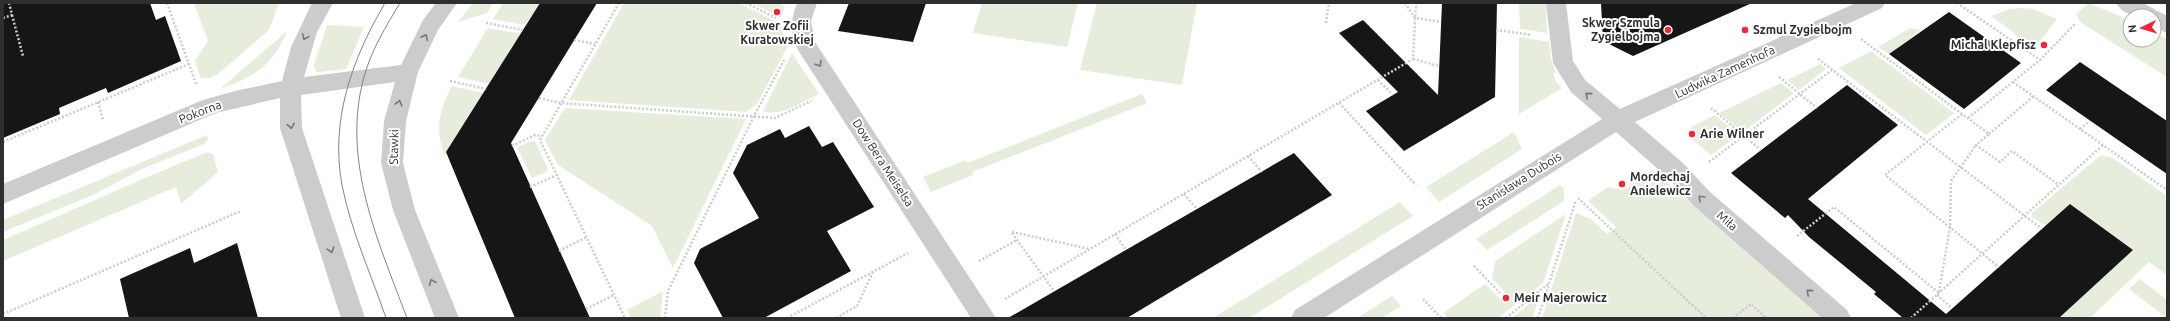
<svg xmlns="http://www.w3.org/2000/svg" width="2170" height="321" viewBox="0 0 2170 321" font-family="Ubuntu,sans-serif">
  <rect width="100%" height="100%" fill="#fff"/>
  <!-- green -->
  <path fill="#e6eddc" d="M194,3H279L269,30L218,74L209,78H201L195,61L208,41Z
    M473,3H493L487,13L458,22Z
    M503,3H540L525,25L493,19Z
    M624,3H739L779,23L788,46L757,104L746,112L569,100Z
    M753,3H779L785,7L781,18Z
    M982,3H1078L1067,47L973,33Z
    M1097,3H1197L1182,85L1080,70Z
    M1519,3H1546L1547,33L1520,29Z
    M2088,3L2130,20V40H2154V32L2167,39V77L2080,22L2076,14Z
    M2020,8L2033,9L2057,19L2033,50L2009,29L1991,16L2010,9Z
    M327,25L364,27L346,69L320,72H316L314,65Z
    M488,28L520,34L489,84L458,77Z
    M1910,28L1921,30L1889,54L1878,47Z
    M287,31C273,66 254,77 220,89Z
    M1519,37L1549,42L1551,59L1556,73H1553L1556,82L1562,88L1519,114Z
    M1871,51L1954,113L1926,135L1839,68Z
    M792,53L819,94C803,101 780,118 763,111Z
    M1820,64L1826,69L1799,90L1787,80Z
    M1781,83L1794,93L1743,132L1719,113Z
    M452,86L483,93L444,155C435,127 439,111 452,86Z
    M1142,94L1147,103L972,172L973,175L931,192L923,177L966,160L967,163Z
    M565,108L746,119L673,268L652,226L558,165L545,140Z
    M1715,115L1739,135L1711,155L1686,134L1691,127Z
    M1514,132L1522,149L1439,202L1426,187Z
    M207,135L208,140L204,144L142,169L95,194L3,232V220Z
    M531,141H535L548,169L546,172L532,178L517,147Z
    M207,152L213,154L218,172L181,204L176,187L3,261V240C71,211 138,180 207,152Z
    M2101,155L2113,158L2167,196V275L2149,262L2090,318H2059L2133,250L2071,204L2046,226L2032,217V213Z
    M1653,170L1822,318H1542L1576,213L1591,219L1607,234L1616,227L1588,201L1608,187L1623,190Z
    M1560,185L1564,189V201L1487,250L1476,239Z
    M1400,202L1413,216L1249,318H1213Z
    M1566,214L1543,283L1498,318H1448L1443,313L1485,284L1505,304L1512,299L1492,279L1495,261Z
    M2140,279L2167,300V318L2129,289Z
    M663,291L660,318H631L627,310Z
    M1392,296L1401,306L1382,318H1357Z
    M1539,296L1533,318H1512Z"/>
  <!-- building -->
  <path fill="#161616" d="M3,3H150L156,20L165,16L181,61L108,93L106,88L59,108L60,114L3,138Z
    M540,3H597L511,143L590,318H515L446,152Z
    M849,3H926L913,42L838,31Z
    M1442,3H1497L1495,97L1404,151L1366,111L1398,92L1339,33L1363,20L1438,95Z
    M1601,3H1752L1633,56L1603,41Z
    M1949,12L2021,63L1964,109L1889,54Z
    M2080,62L2167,121V174L2046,90Z
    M1847,85L1898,125L1808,199L1946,314L2070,204L2133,250L2059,318H1903L1874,294L1876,292L1809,237L1788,215L1785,218L1731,173Z
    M809,126L822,147L833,142L874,207L827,231L851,271L764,318H723L694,263L700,249L759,218L733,173L747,145L780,129L785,138Z
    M1294,153L1332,195L1127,318H1008Z
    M237,243L258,318H129L120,279L190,248L194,263Z"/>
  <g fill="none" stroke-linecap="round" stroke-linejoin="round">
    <!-- path -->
    <path stroke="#ccc" stroke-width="2.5" stroke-dasharray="2 2" stroke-linecap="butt" d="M167,3L196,84
      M619,3L540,140L625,318
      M746,3L776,18
      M1405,3L1415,18L1441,22
      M1957,3L2040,60
      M12,15L23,56
      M3,18L12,15L9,3
      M486,23L523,30
      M1326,23L1329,3
      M1496,30L1532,35
      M1861,39L1989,134L1976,145L2000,162L2012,151L2059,185
      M574,40L595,44
      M1413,59L1439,66
      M1818,59L2042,229
      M1779,77L1817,108
      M1378,80L1393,95
      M450,81L486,89
      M2013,82L2167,190
      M539,98L561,103L775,118L811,101
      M98,102L103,120
      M1339,103L1416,185
      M1711,108L1761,150
      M1962,114L1885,175L1999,267
      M1968,118L2040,60L2075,24
      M2080,129L2090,121
      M1989,134L2034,96
      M3,142L189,64
      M512,146L535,135L542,136
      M1248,156L1262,172
      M1709,162L1832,70
      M530,187L557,175
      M1184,194L1197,209
      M1578,198L1706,318
      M1012,232L1090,249
      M1012,233L1054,291
      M1115,234L1126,250
      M1797,236L1834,207L1939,293
      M559,251L587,237
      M979,261L1017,240
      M1474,266L1500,293
      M1939,292L1950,227L1951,181L1976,145
      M1937,295L1952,308
      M1005,299L1413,59L1416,3
      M1423,299L1441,318
      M586,309L614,295
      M3,314L241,211
      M665,318L668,291L754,116L784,60
      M787,318L908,253
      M836,318L857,306L873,272
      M1506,318L1548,284
      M1538,318L1576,200
      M1733,318L1751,304L1766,318
      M1911,318L2103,145"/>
    <!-- minor -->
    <path fill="#ccc" fill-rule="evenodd" d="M312,3H333L317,32L304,77L401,65L423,20L436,3H457L438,30L418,72L406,121L403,163L415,210L459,318H435L393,210L381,163L384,121L395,82L301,95L302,128L365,318H341L280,128V98L216,113L3,204V184L203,100L235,91L282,81L291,47Z
      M797,3H817L811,21L815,42L996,318H971L798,50C789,33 791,20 797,3Z
      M1546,3H1566L1573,61L1585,80L1620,109L1856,3H1885L1882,8L1635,122L1683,163L1710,192L1847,310L1851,318H1822L1694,206L1667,177L1616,132L1324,318H1291L1295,310L1602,119L1571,92L1553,63Z
      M2116,3H2143L2167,16V33L2154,27V16C2140,16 2124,17 2116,3Z"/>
    <!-- tram -->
    <path stroke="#848484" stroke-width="1" d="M385,3C352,59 330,120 342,185C351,231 371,274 386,318
      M400,3C386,26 371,51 364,77C341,160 378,241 407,318"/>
  </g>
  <!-- one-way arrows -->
  <defs><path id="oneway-chevron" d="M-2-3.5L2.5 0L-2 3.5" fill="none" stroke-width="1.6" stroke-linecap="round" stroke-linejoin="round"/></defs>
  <g stroke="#767676">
    <use href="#oneway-chevron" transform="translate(305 37) rotate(114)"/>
    <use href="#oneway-chevron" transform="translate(425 37) rotate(-64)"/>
    <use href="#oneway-chevron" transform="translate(819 64) rotate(57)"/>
    <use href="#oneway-chevron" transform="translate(1588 95) rotate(-139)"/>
    <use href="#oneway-chevron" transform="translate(399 103) rotate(-75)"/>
    <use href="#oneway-chevron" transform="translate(291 126) rotate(80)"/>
    <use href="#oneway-chevron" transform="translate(1701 198) rotate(-135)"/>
    <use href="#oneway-chevron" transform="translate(331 250) rotate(72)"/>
    <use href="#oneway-chevron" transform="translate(432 282) rotate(-112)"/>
    <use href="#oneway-chevron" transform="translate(1809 292) rotate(-139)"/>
  </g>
  <!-- markers -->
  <g fill="#f22537" stroke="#fff" stroke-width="1.5">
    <circle cx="777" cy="12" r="4"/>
    <circle cx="1668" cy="30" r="4"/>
    <circle cx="1745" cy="30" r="4"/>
    <circle cx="2044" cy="45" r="4"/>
    <circle cx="1692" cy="134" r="4"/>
    <circle cx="1622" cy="184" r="4"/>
    <circle cx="1506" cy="298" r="4"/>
  </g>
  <g text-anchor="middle" stroke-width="4" stroke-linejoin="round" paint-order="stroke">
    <!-- poi labels -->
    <g font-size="12" font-weight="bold" fill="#2f2f2f" stroke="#fff" text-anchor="start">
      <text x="1660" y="27" text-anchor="end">Skwer Szmula<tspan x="1660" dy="14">Zygielbojma</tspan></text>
      <text x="777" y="30" text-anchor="middle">Skwer Zofii<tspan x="777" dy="14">Kuratowskiej</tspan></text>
      <text x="1753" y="34">Szmul Zygielbojm</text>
      <text x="2036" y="49" text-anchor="end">Michal Klepfisz</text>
      <text x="1700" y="138">Arie Wilner</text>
      <text x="1630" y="181">Mordechaj<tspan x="1630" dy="14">Anielewicz</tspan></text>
      <text x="1514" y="302">Meir Majerowicz</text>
    </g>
    <!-- street labels -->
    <g font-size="12" fill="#2f2f2f" stroke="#fff">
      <text transform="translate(1725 72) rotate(-25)" y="4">Ludwika Zamenhofa</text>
      <text transform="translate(200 112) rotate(-21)" y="4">Pokorna</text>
      <text transform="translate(394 147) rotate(-89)" y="4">Stawki</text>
      <text transform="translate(883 163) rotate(57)" y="4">Dow Bera Meiselsa</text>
      <text transform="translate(1519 181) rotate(-32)" y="4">Stanisława Dubois</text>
      <text transform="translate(1727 221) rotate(41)" y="4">Miła</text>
    </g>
  </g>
  <!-- border -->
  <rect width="2170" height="321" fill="none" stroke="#2f2f2f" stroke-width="8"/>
  <!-- north arrow -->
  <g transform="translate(2142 28) rotate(265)"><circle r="19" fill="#ffffff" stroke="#acacac"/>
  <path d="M0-3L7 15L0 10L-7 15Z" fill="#f22537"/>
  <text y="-6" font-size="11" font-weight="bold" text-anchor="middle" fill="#2f2f2f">N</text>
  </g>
</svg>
